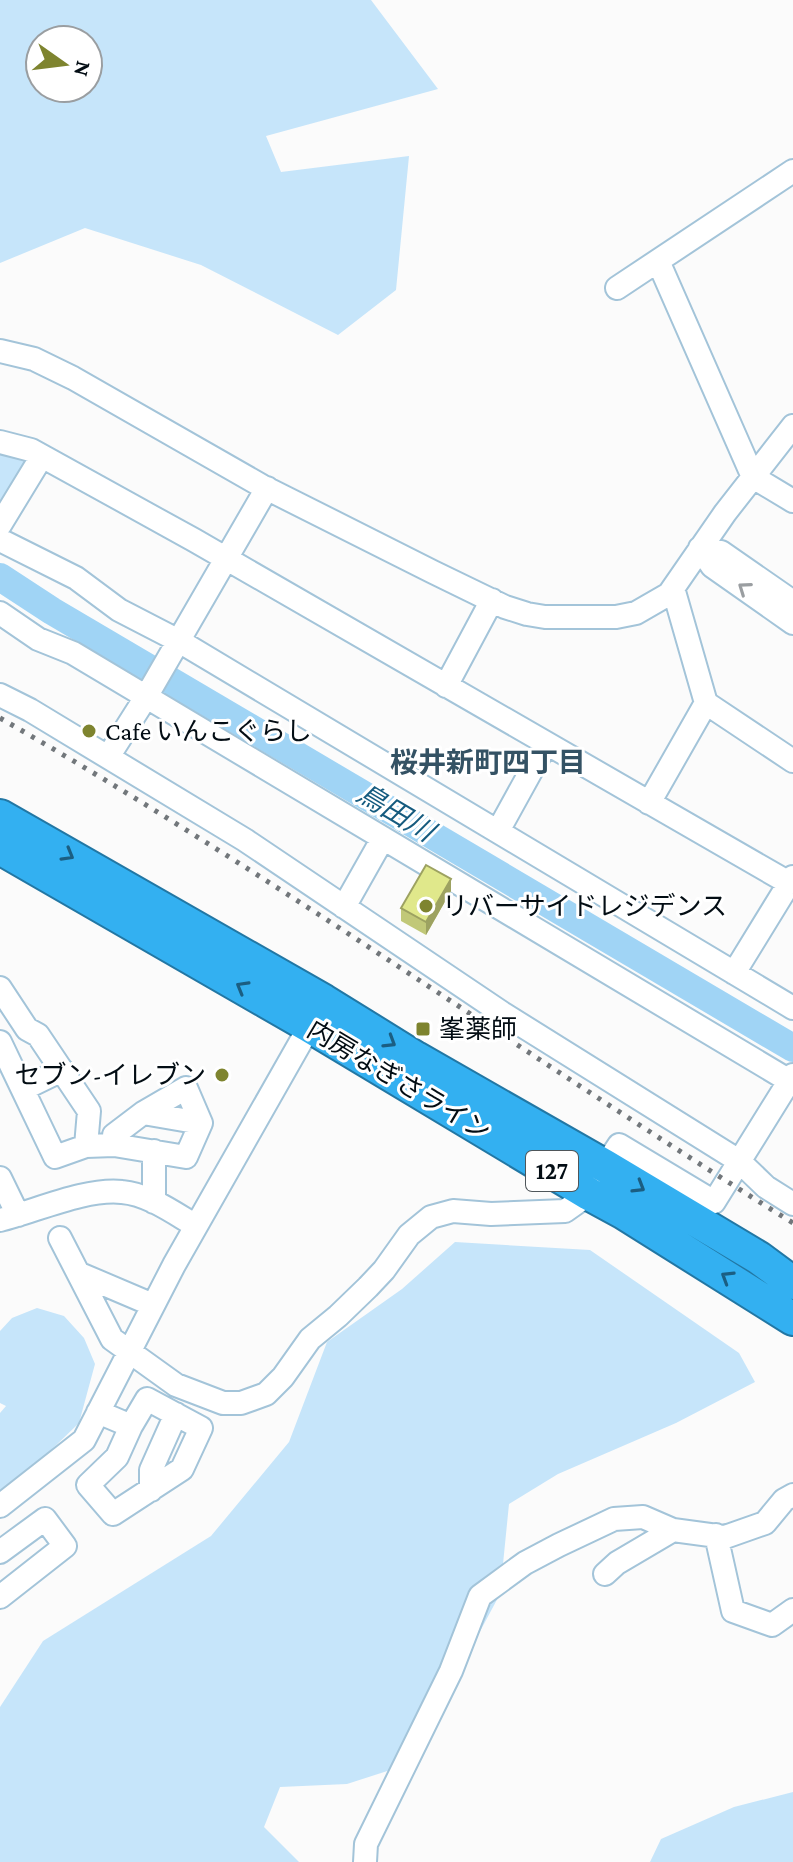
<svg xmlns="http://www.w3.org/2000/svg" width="793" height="1862" viewBox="0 0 793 1862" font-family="'Crimson Pro','Noto Sans JP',serif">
  <rect width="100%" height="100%" fill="#fbfbfb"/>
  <!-- green -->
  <path fill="#c6e5fa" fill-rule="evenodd" d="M0,0H371L438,89L266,136L281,172L409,156L396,290L338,335L201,265L85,228L0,263ZM40,40H88V88H40Z
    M0,445L35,460L0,520Z
    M455,1242L590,1250L739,1353L755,1382L676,1423L558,1474L509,1504L500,1594L409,1764L347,1784L280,1787L264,1827L299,1862H0V1707L43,1641L211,1536L289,1442L327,1342L402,1289Z
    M37,1308L64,1316L84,1338L95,1364L79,1423L46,1455L0,1490V1413L6,1406L0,1403V1331L12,1318Z
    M793,1792V1862H650L661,1839L734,1807Z"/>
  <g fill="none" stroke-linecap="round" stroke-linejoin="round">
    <!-- river -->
    <path stroke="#a0d4f5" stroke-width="28" d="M0,577L52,611L793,1048"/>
    <defs>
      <path id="minor" d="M658,261L753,477L793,501
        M617,288L793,171
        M0,351L34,359L73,378L262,486L433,572L505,607L527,614L545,617H616L636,613L669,594L725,513L793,426
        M0,442L31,450L194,540L789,883
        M0,525L42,456
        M0,540L76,578L119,610L179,641L793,1008
        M700,548L712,566L793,623
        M700,548L721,552L793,602
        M673,588L706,703L793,761
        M0,613L38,639L73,653L793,1083
        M446,686L492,600
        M0,695L30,710L245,840L502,1013L739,1161L766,1187L793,1204
        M108,757L146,697L267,488
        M649,803L706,703
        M498,831L546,744
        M344,907L383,838
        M734,973L793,877
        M0,988L27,1029L38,1035L89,1111L86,1146L55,1157L0,1042
        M23,1089L62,1070
        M143,1113L201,1123
        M86,1146L114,1145L186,1157L201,1123L186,1088L143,1113L114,1135V1145
        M0,1178L18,1215
        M154,1202V1151
        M0,1220C36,1211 86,1188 122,1192C148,1194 174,1213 196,1226
        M60,1238L112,1339L176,1385L223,1403H241L266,1394L283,1377L310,1339L338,1316L368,1287L384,1270L409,1235L431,1217L453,1211L491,1214L565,1211L589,1194L605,1166L619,1145L714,1202L793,1075
        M80,1274L153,1305
        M98,1412L131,1426L147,1399L201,1428L182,1469L113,1514L88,1485L117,1457L131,1426
        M151,1490V1470L176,1414
        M0,1506L84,1440L174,1265L316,1015
        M716,1535L733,1611L772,1625L793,1610
        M0,1552L45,1519L65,1546L0,1597
        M605,1574L617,1563L673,1530
        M365,1862L366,1844L451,1671L480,1596L525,1563L559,1545L614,1519L643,1517L673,1530L725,1537L765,1523L784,1500L793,1495"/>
      <path id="highway" d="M0,816L324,1001L416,1058L605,1166L759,1258L793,1283
        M0,848L309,1026L589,1194L624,1213L793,1319"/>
    </defs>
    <!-- minor casing -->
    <use href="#minor" stroke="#a3c4d9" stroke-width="26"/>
    <!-- highway casing -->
    <use href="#highway" stroke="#2277a4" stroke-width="36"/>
    <!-- minor -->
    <use href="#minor" stroke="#fff" stroke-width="22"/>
    <!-- highway -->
    <use href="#highway" stroke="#33b0f1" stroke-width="32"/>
    <!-- rail -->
    <path stroke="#72777b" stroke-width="5" stroke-dasharray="4 8" stroke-linecap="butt" d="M0,718C272,874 527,1057 793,1223"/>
  </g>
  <!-- wall -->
  <path fill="#c1c878" d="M451,891L426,935L401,921V908Z"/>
  <!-- shaded-wall -->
  <path fill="#9da261" d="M451,879V891L426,935V922Z"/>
  <!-- building -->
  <path fill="#e0e88b" stroke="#9da261" stroke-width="2" d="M426,865L451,879L426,922L401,908Z"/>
  <!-- one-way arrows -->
  <defs><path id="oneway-chevron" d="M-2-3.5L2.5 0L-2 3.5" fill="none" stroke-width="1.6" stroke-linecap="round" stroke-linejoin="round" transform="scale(2)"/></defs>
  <use stroke="#9a9ea1" href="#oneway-chevron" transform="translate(744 588) rotate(-145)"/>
  <g stroke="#1b5e82">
    <use href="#oneway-chevron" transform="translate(68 855) rotate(30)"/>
    <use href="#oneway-chevron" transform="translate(242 987) rotate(-150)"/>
    <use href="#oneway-chevron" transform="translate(390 1042) rotate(32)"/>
    <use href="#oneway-chevron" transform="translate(639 1187) rotate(31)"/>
    <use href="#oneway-chevron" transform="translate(727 1277) rotate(-148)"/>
  </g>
  <!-- markers -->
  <g fill="#7e842f" stroke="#fff" stroke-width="3">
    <circle cx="89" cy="731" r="8"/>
    <circle cx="426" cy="906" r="8"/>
    <rect x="415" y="1021" width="16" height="16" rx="4"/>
    <circle cx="222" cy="1075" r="8"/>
  </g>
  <g text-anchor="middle" stroke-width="6" stroke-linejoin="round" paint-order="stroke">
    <!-- shield labels -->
    <rect fill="#fff" stroke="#4f565a" stroke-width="2" x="526" y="1151" width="52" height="40" rx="6"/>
    <g font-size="24" font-weight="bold" fill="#030d14">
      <text x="552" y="1179">127</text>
    </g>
    <!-- poi labels -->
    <g font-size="26" fill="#030d14" stroke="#fff" text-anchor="start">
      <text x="105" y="740">Cafe いんこぐらし</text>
      <text x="442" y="915">リバーサイドレジデンス</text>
      <text x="439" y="1038">峯薬師</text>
      <text x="206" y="1084" text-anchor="end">セブン-イレブン</text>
    </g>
    <!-- street labels -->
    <g font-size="26" fill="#030d14" stroke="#fff">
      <text transform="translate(399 1080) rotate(31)" y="9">内房なぎさライン</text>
    </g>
    <!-- neighbourhood labels -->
    <g font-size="28" font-weight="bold" fill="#345264" stroke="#fff">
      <text x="488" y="772">桜井新町四丁目</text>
    </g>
    <!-- water labels -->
    <g font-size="28" font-style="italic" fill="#155b7f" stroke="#fff">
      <text transform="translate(396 812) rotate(31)" y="10">鳥田川</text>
    </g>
  </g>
  <!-- north arrow -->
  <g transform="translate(64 64) rotate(104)"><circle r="38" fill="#ffffff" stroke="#9a9ea1" stroke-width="2"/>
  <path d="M0-6L14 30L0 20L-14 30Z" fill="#7e842f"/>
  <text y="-12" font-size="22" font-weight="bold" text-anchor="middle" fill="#030d14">N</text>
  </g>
</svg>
